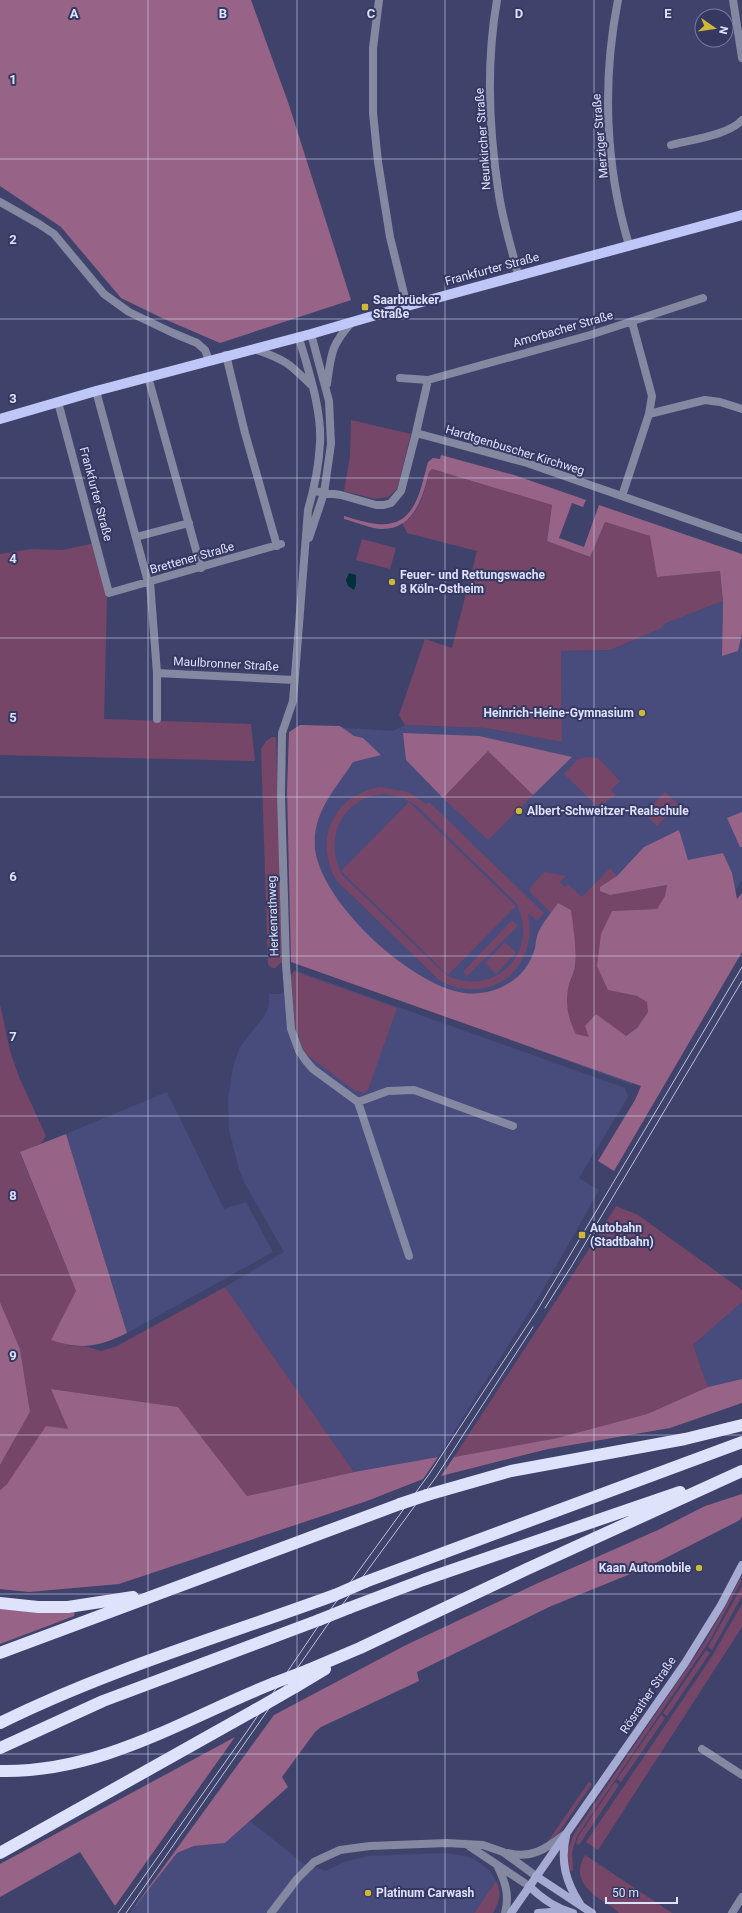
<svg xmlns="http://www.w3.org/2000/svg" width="742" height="1913" viewBox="0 0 742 1913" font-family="Roboto,sans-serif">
  <rect width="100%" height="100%" fill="#3f436c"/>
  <!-- built -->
  <path fill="#474c7d" d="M723,601L722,655L738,651L742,634V880L665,1007L632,1085L517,1042L299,965L295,729L299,725L393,731L405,725L486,728L562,742L561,651L610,650L660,629L665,623Z
    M294,970L625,1088L628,1097L579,1178L599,1190L541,1293L438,1457L354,1472L225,1287L284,1252L244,1182L239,1169L229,1130L228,1100L233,1067L240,1047L265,1015L269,1005V994H282Z
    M167,1092L224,1209L246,1202L273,1252L127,1333L66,1134Z
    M742,1302V1379L708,1387L693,1345Z
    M250,1821L304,1864L326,1871L344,1862L368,1856L445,1853L469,1857L477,1861L489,1870L496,1881L474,1913H130L177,1853L194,1846L225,1843Z"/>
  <!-- green -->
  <path fill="#754667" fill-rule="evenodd" d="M351,420L411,434L397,489L388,497L375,499L344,491L350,456Z
    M432,469L552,505L547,540L589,557L605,522L651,536L657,577L720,571L723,601L666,623L660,629L610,650L561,651L562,742L486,728L405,725L399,715L425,639L452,648L477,551L407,533L402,523C420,514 425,490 429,472Z
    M362,539L396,548L390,569L356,560Z
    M95,543L107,597L104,719L251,724L255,761L0,755V554L31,549L63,550Z
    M272,737H276L282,962L275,968H272L268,964L261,749L266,741Z
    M488,751L533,795L488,840L443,798Z
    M587,757L598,758L620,781L611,790L616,795L598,807L564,774L578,759Z
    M380,787L408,792L426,804L429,802L544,913L537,921L528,913C539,969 490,1008 439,980L336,880C313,839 334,795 380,787ZM384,794L402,797L417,806L516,903C541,952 495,999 446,975L342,875C323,839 342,797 384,794Z
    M665,792L678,804L657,826L644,813Z
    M409,802L516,906L448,975L341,871Z
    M610,868L617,876L600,887V891L610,895L667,885L665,896L657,909L612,911L608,990L637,996L647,1002L648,1012L637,1028L625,1036L596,1014L589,1037L576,1034L570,1024L567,1008V990L576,965L571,910L558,903L551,913L530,892V888L544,872L566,876L560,882L565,887L568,884L582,897Z
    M512,920L518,926L467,976L463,972Z
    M505,942L516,953L496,974L485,963Z
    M294,971L397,1008L368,1090L364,1093L354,1090L306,1054L301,1044L295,1025L291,975Z
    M0,1004L10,1051L19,1077L46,1136L41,1143L20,1153L76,1291L67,1345L88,1347L101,1351L117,1346L225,1287L354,1472L247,1496L178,1407L52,1389L68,1429L0,1490V1465L30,1412L20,1349L0,1302Z
    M616,1206L638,1215L742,1290V1302L693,1345L708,1387L647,1414L557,1438L454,1457L561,1293Z
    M742,1576L741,1582L710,1640L577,1836L572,1852L573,1870L567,1872L568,1849L574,1834L706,1640Z
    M742,1586V1596L712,1650L708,1647Z
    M742,1604V1627L598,1850L586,1842L711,1658Z
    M706,1650L710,1653L667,1716L663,1713Z
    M661,1715L665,1718L621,1782L617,1779Z
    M589,1782L592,1784L557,1835L546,1844Z
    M615,1782L619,1785L579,1845L576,1843L578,1837Z
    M585,1855L672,1913C661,1913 627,1913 619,1913C616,1911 613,1907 609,1905C591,1894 570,1879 585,1855Z
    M496,1881C503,1892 499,1903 493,1913H474Z"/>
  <!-- forest -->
  <path fill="#976387" d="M0,0H251L289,105L351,300L220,343L162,318L121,298L61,227L0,186Z
    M441,455L514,475L586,500L583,507L572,503L559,538L584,547L599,505L742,554V634L738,651L722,656L723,601L720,571L657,577L650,536L605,522L590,557L547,541L552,505L432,469L429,472C423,497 414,530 381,529C369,528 356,522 344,519V516C355,519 366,523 377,524C416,528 420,490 428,462L433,458L440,459Z
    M300,725L340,726L354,736L363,738L381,755L353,762C335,790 312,812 315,849C322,903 407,981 459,992C476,996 495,992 509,983C522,976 531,962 535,948C536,943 536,938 538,933C543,922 551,913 558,903L571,910C573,924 577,952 575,966C574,974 569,981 568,989C565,1005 569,1021 576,1034L589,1037L585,1026L596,1014L626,1036L637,1028L648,1012L647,1002L637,996L608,990L597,966L601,934L612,911L657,909L665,896L667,885L610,895L600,891V887L617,876L644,847L679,830L688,860L723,853L732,873L737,899L742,893V952L614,1171L598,1161L635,1100L641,1086L291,962L287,790L289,732Z
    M403,733L479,736L572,757L533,795L488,751L443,798L406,760Z
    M742,812V847H740L727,818Z
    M66,1134L127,1333C99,1347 81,1350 51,1340L76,1291L20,1152Z
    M0,1302L20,1349L30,1412L0,1465Z
    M742,1379V1403L670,1428L548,1449L441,1476L454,1457L557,1438L647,1414L708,1387Z
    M51,1389L178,1407L247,1496L354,1472L438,1457L423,1479L367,1501L119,1584L29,1592L0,1589V1490L7,1484L46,1426L68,1429Z
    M742,1494V1516L740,1520L650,1566L549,1607L417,1672L419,1681L321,1727L315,1732L282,1777L288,1787L225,1843L194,1846L177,1853L130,1913L274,1715L406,1645L536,1584L658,1530L705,1506Z
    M0,1608L38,1613L75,1611L74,1616L0,1644Z
    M235,1737L115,1906L80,1852L0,1897V1864Z"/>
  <!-- water -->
  <path fill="#012f3a" d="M349,573L356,575V585L354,590L348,586L346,580Z"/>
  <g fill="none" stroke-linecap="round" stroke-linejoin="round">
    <!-- minor -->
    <path stroke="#8488a0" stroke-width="8" d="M379,0L373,48V113L378,162L390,237L407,306
      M497,0C486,63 489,132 499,195C503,222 512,249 518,275
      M618,0C602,81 605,166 629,245
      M733,0L742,58
      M671,145C690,140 729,135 742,120
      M299,338C308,369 322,410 320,443C319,466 314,489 308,510L293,701L282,733L281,795L286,965L291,1029L299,1051L306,1061L313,1069L358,1102L409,1256
      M254,349C284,359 289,363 311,385
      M226,355L245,433L277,546
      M148,377L201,568
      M400,378L428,380
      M327,384C331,354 331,345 352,322
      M96,391L148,582
      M58,402L109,593L281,544
      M649,414L705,400L720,402L742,409
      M416,433L428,380L590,335L703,298
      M313,491L341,495L376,505H384L391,503L401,491L416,433L527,463L742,538
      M622,496L649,414L652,396L632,322
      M136,537L189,523
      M309,538L324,493L331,444L329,401L311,334
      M150,582L157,673V719
      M157,673L294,680
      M358,1102L388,1091L414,1090L513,1126
      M702,1749L742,1775
      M466,1844L529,1886
      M508,1853C531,1859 546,1849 564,1835
      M497,1865C505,1881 510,1895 505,1913
      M271,1913L297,1879L314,1862L340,1850L370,1846L447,1843L483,1845L503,1852L536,1876
      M732,1913L742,1897"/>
    <!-- tertiary -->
    <path stroke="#8488a0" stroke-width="8" d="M0,202L39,224L54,234L104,294L129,312L173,333L197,343L205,350L209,360"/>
    <!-- secondary -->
    <path stroke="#a5abd2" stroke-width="8" d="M566,1836C560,1862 566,1882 580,1904
      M536,1876L592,1913
      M529,1886C542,1899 555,1908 573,1913
      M511,1913L685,1663L721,1605L742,1565
      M538,1913L564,1911"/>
    <!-- primary -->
    <path stroke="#bfc6f8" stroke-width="10" d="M0,419L96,391L311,334L407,306L742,215"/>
    <!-- motorway -->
    <path stroke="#dee2fa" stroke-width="12" d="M427,1495L511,1471L685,1439L742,1425
      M365,1582L742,1442
      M0,1603L38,1607H68L133,1597
      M349,1608L423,1580L680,1492
      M0,1653L400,1504
      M308,1670L360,1648L527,1569L742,1471
      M295,1687L325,1669
      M0,1723C107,1670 223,1636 335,1595
      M0,1748L103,1701L319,1620
      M0,1771C102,1773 184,1719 274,1683
      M0,1853L255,1710"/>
    <!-- tram -->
    <path stroke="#bdc1de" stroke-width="1" d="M545,1308L571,1267L742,981
      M118,1913L248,1730L317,1628L430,1473L487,1386L536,1312L742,967
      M126,1913L326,1627L436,1477L533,1327"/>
    <!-- motorway-bridge -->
    <path stroke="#dee2fa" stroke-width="12" d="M400,1504L427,1495
      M335,1595L365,1582
      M319,1620L349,1608
      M274,1683L308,1670
      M255,1710L295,1687"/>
  </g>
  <!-- grid -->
  <path fill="none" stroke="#dde1fb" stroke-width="1" stroke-opacity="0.55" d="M148,0V1913M297,0V1913M445,0V1913M594,0V1913M0,159H742M0,319H742M0,478H742M0,638H742M0,797H742M0,956H742M0,1116H742M0,1275H742M0,1435H742M0,1594H742M0,1754H742"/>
  <!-- markers -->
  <g fill="#cfb837" stroke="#353861" stroke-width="1.5">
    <rect x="361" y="303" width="8" height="8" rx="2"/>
    <circle cx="392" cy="582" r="4"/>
    <circle cx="642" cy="713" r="4"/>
    <circle cx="519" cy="811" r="4"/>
    <rect x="578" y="1231" width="8" height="8" rx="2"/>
    <circle cx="699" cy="1568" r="4"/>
    <circle cx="368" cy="1893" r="4"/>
  </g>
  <g text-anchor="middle" stroke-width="4" stroke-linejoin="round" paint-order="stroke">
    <!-- street labels -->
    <g font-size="12" fill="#dde1fb" stroke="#353861">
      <text transform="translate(600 136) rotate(-95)" y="4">Merziger Straße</text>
      <text transform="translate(483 139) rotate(-94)" y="4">Neunkircher Straße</text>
      <text transform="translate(492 269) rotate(-15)" y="4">Frankfurter Straße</text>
      <text transform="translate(563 329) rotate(-16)" y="4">Amorbacher Straße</text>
      <text transform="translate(515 450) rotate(17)" y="4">Hardtgenbuscher Kirchweg</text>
      <text transform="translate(96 494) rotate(75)" y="4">Frankfurter Straße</text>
      <text transform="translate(192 558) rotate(-16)" y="4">Brettener Straße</text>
      <text transform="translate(226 664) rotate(3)" y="4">Maulbronner Straße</text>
      <text transform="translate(273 916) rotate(-92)" y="4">Herkenrathweg</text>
      <text transform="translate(648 1695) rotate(-56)" y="4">Rösrather Straße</text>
    </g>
    <!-- poi labels -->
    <g font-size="12" font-weight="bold" fill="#dde1fb" stroke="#353861" text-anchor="start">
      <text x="373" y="304">Saarbrücker<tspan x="373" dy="14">Straße</tspan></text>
      <text x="400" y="579">Feuer- und Rettungswache<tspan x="400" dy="14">8 Köln-Ostheim</tspan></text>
      <text x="634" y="717" text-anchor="end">Heinrich-Heine-Gymnasium</text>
      <text x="527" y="815">Albert-Schweitzer-Realschule</text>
      <text x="590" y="1232">Autobahn<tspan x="590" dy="14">(Stadtbahn)</tspan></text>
      <text x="691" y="1572" text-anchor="end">Kaan Automobile</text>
      <text x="376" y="1897">Platinum Carwash</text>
    </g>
  </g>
  <g font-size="13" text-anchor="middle" font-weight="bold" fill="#dde1fb" stroke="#353861" stroke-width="4" stroke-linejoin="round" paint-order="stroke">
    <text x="74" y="18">A</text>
    <text x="223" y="18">B</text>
    <text x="371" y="18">C</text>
    <text x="519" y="18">D</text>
    <text x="668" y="18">E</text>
    <text x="13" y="84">1</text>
    <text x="13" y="244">2</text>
    <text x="13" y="403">3</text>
    <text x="13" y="563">4</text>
    <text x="13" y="722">5</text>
    <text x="13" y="881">6</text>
    <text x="13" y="1041">7</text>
    <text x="13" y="1200">8</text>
    <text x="13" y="1360">9</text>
  </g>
  <!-- north arrow -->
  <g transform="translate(714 28) rotate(103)"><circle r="19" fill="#353861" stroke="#787c9f"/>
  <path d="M0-3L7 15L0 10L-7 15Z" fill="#cfb837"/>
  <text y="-6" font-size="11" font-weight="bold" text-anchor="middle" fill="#dde1fb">N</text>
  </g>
  <!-- scale -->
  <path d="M606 1897v6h71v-6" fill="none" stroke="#dde1fb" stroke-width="2"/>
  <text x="612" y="1897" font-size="12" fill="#dde1fb" stroke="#353861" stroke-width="3" paint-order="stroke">50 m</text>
</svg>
